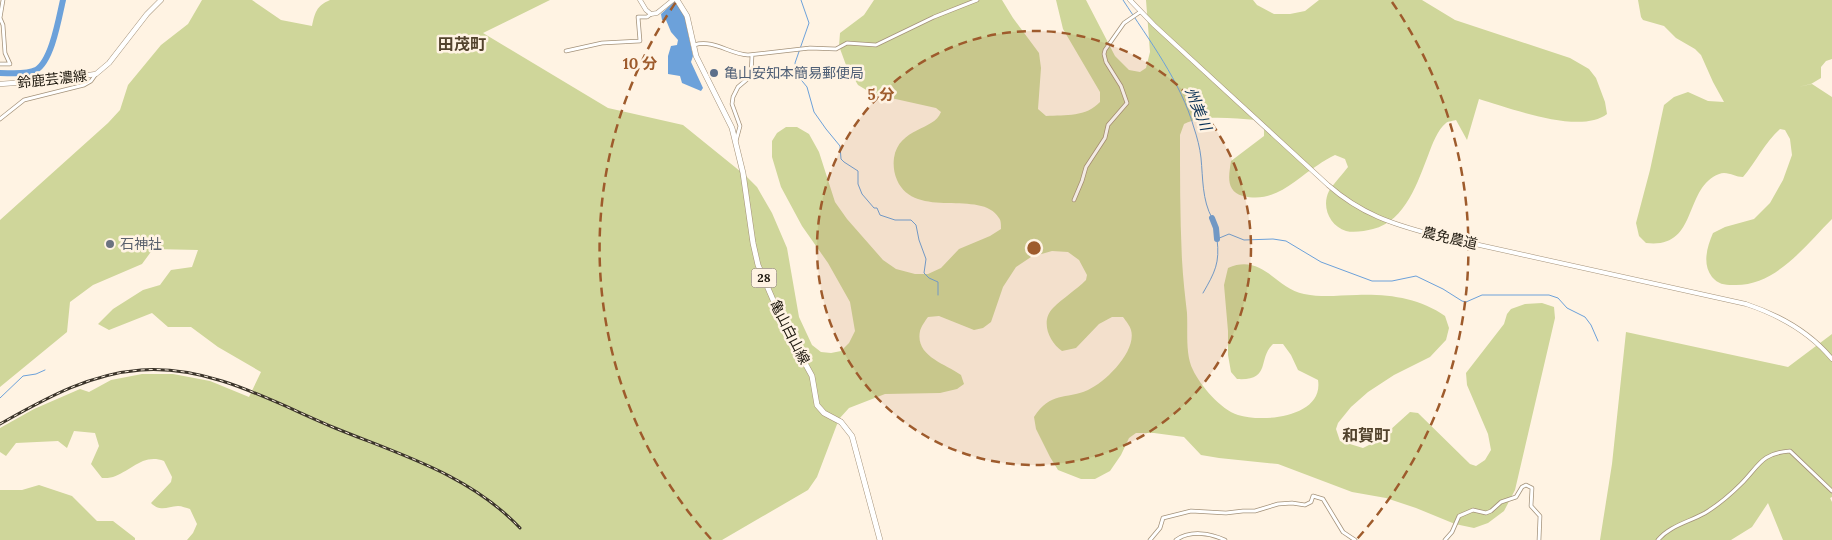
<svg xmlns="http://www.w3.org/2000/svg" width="1832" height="540" viewBox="0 0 1832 540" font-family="Lora,'Noto Sans JP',serif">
  <rect width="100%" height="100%" fill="#fff3e3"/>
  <!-- green -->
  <path fill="#cfd69a" d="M202,0H252L281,20L312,26C315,13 316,6 330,0H550L483,33L608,108L683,125L746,176L757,187L772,213L787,248L799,317L812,345L821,352L831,353L841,351L849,343L855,331L850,302L828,263L802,226L781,187L772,157V141L777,133L786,127H797L809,134L819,152L835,202L847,219L883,260L896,269L915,274H928L941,268L959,249L990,236L1001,229C1001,225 1001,220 999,218C981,188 915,221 897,180C894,173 893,165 894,158C899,127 934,131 941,112L936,108L873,94L858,85L846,65L839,46L840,33L864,15L874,0H1002L1013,18L1039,53L1041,68L1038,109L1046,116C1066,115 1086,117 1100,102V92L1063,29L1056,0H1086L1115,56L1129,70L1140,72L1146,68L1150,52L1146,0H1253L1257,5L1274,14H1290L1305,11L1319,0H1422L1455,20L1570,58L1589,69L1596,78L1605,102L1607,114C1580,135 1510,108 1479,99L1467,140L1456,120C1454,121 1448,121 1446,123C1438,129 1432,145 1429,153C1418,181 1406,221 1373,229C1365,231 1354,233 1346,231C1330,226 1321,207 1329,191C1334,183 1342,175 1348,167L1345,159L1335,155C1329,158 1323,161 1318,165C1294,180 1275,204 1243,196C1225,191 1229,175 1231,161L1264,136V129L1256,120C1233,119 1205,114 1184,124L1180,135C1180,177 1180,219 1182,260C1183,278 1185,296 1187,313C1188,331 1185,354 1193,370C1200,385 1221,410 1238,415C1263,423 1324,417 1318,380L1298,370L1291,355L1283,344H1273C1257,359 1272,381 1237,379L1231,372L1228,355V331L1224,285L1228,268C1263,253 1276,289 1304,294C1325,298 1338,295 1357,295C1389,294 1419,298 1445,316L1449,328L1446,340L1430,357L1394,375L1368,392L1351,407L1338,423L1336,429L1340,441L1363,448L1379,440L1410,412L1418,413L1470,464L1476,466L1485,460L1491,450L1488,434L1467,385L1466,373L1504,324L1507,314L1511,309L1525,304L1542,303L1554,307L1555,318L1515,490L1504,511L1488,523L1474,528L1455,524L1416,508L1386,498L1352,492L1278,464L1219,458L1201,455L1184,437L1154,433H1136L1129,438L1121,455L1110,471L1095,479H1081L1058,470L1050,457L1036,429L1034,417C1051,391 1065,400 1088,390C1106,382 1137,351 1131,330C1130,326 1126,321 1123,317H1112L1099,324L1076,348L1062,351C1049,342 1040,321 1053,308C1063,298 1076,290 1086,280L1087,275L1079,260L1068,252L1052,251L1031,257L1016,267L1003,287L991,322L983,328L974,330L939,316L928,317C925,321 921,327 920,331C915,356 944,363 961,375L964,384L957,389L940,393L885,394L849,408L839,419L817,477L808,490L722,540H187L193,533L197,524L190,509C186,508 182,506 178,506C167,507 160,512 151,503L171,482L172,477L164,461C143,453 131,471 113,477C110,478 105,478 102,478L91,464L99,446L95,433L74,431L67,448L58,441L16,443L6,456L0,452V428L34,409L80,389L89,392L111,380L142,374H173L210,381L249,397L261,372L218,347L191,327H168L152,313L109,330L98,324L113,309L143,290L160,285L171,270L192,267L198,250L153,249L142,264L93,285L70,302L67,332L0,387V220L108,123L120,110L128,85L161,45L188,24Z
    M1638,0H1832V59L1826,61L1821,67V78L1811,84L1798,87L1812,84L1832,97V219C1805,246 1775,287 1733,285C1724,285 1718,284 1712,277C1702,264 1707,247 1713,233L1725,227L1754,219L1770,203L1783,180L1792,155L1790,139L1785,130L1780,129C1765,142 1756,162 1743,177C1736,177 1731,173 1724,173C1721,173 1716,175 1713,177C1684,196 1696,249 1646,243L1639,236L1636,223L1650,170L1664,105L1674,97L1688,92L1708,101L1724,102L1713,82L1701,55L1695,49L1676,38L1664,26L1643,20L1641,17Z
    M1626,332L1788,367L1832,334V497L1830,498L1832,502V540H1783L1768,503L1752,527L1731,540H1600L1612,464Z
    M39,485L72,496L97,521H113L135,538V540H0V490H22Z"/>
  <!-- water -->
  <path fill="#6ca1da" d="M674,2L677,3L684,14L693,56L691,62L703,88L701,91L682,83L680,76L668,74V56L671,46L677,45L678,40L671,32L666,20H662L661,14Z"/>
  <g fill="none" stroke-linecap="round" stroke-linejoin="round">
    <!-- stream -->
    <path stroke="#6ca1da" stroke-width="1" d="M801,0L809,23L795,63L798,76L807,87L814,112L826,129L840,146L841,159L844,162L858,171V184L862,194L874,208H877L880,215L895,220H911L916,225L919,240L926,259L924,273L929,278L938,282V295
      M1123,0C1149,40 1181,82 1194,128C1197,137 1200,148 1201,158C1203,178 1202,200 1212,218
      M1203,293C1215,272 1220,263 1217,239L1229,234L1244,240L1273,239L1286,241L1321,262L1372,281H1392L1416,276L1443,289L1462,301L1466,302L1482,295H1549L1558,298L1567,308L1585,317L1591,325L1598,341
      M0,398L23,376L36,374L45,370"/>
    <!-- river -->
    <path stroke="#6ca1da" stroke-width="6" d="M0,73C11,73 26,75 36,70C52,61 59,17 63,0
      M1212,218L1216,228L1217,239"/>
    <defs>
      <path id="minor" d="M694,45C714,39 729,54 748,55L810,48L836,49L847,43L876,45L934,17L977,0
        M566,51L602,43L640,41L638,17H647L651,14
        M0,64H10L5,53L3,25L0,18L3,0
        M0,119L24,100L84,85L91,81L96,74
        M736,141L740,126L732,104L733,97L738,87L751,76L752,55
        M1074,200L1082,181L1086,167L1105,138L1108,125L1127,103L1121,86L1106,62L1104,54L1105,50L1124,23L1140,12
        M1150,540L1160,528L1163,518L1191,511L1226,513L1243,511H1255L1278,504L1292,503L1305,505L1311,502L1313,496L1323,499L1343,532L1355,540
        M1176,540C1190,530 1210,533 1225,540
        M1445,540L1452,532L1459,516L1473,510L1486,513L1491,511L1501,502L1516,497L1522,487L1526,485L1532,488L1531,506L1540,516L1539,540
        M1658,540C1669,526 1689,522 1705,513C1718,505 1730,495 1741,484C1759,466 1761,453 1790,451L1832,491"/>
      <path id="tertiary" d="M640,0L646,10L651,14L657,13L673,0
        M1130,0L1154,25L1328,185C1361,214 1392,224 1434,235L1746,304C1779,315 1809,331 1832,359"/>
      <path id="secondary" d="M0,84L55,80L96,74L109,63L147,14L161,0"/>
      <path id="primary" d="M677,0L687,16L696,56L732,128L743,173L753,243L758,265L783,323L812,376L817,405L824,413L841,422L852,436L880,540"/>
    </defs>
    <!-- minor casing -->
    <use href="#minor" stroke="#a4927a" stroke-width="4.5"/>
    <!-- tertiary casing -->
    <use href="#tertiary" stroke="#a4927a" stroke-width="5"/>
    <!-- secondary casing -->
    <use href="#secondary" stroke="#a4927a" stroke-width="5.5"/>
    <!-- primary casing -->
    <use href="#primary" stroke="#a4927a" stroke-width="6"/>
    <!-- minor -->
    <use href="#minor" stroke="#fff" stroke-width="3"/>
    <!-- tertiary -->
    <use href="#tertiary" stroke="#fff" stroke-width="4"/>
    <!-- secondary -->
    <use href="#secondary" stroke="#fff" stroke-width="4.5"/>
    <!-- primary -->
    <use href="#primary" stroke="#fff" stroke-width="5"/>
    <defs>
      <path id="rail" d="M0,424C45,399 88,374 141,370C210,365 273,402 335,428C401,455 470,475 520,528"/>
    </defs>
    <!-- rail casing -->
    <use href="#rail" stroke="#3c352b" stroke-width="3"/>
    <!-- rail -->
    <use href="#rail" stroke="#fff3e3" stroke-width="1" stroke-dasharray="4" stroke-linecap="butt"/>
  </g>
  <!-- distance rings -->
  <circle cx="1034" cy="248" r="217" fill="#9e5b2c" fill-opacity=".12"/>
  <g fill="none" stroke="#9e5b2c" stroke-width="2.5" stroke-dasharray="9 6">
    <circle cx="1034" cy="248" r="217"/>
    <path d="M711 539A435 435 0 0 1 676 2M1392 2A435 435 0 0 1 1357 539"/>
  </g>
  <!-- markers -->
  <circle fill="#5c6f8a" stroke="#fff3e3" stroke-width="2" cx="714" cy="73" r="5"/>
  <circle fill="#6b7280" stroke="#fff3e3" stroke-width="2" cx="110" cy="244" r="5"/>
  <g text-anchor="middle" stroke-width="5" stroke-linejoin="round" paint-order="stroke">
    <!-- shield labels -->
    <rect fill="#fff3e3" stroke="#625a4e" stroke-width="1" x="751.5" y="268.5" width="25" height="19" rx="4"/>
    <g font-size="12" font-weight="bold" fill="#1e180e">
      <text x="764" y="282">28</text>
    </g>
    <!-- service labels -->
    <g font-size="14" fill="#4e5e75" stroke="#fff3e3" text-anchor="start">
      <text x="724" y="78">亀山安知本簡易郵便局</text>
    </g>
    <!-- street labels -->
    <g font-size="14" fill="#1e180e" stroke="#fff3e3">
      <text transform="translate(52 79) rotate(-6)" y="5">鈴鹿芸濃線</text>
      <text transform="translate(1450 238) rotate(13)" y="5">農免農道</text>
      <text transform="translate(790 332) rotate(63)" y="5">亀山白山線</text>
    </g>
    <!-- worship labels -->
    <g font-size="14" fill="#5b616d" stroke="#fff3e3" text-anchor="start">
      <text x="120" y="249">石神社</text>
    </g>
    <!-- water labels -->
    <g font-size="15" font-style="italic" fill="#093055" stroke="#fff3e3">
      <text transform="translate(1198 109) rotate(68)" y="5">州美川</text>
    </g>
    <!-- quarter labels -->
    <g font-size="16" font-weight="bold" fill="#52422c" stroke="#fff3e3">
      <text x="462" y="50">田茂町</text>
      <text x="1366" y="441">和賀町</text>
    </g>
  </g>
  <circle cx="1034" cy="248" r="8" fill="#9e5b2c" stroke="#fff3e3" stroke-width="2.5"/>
  <g font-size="15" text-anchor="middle" font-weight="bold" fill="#9e5b2c" stroke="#fff3e3" stroke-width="5" stroke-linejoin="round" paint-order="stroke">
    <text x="640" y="69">10 分</text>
    <text x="881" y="100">5 分</text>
  </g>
</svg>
